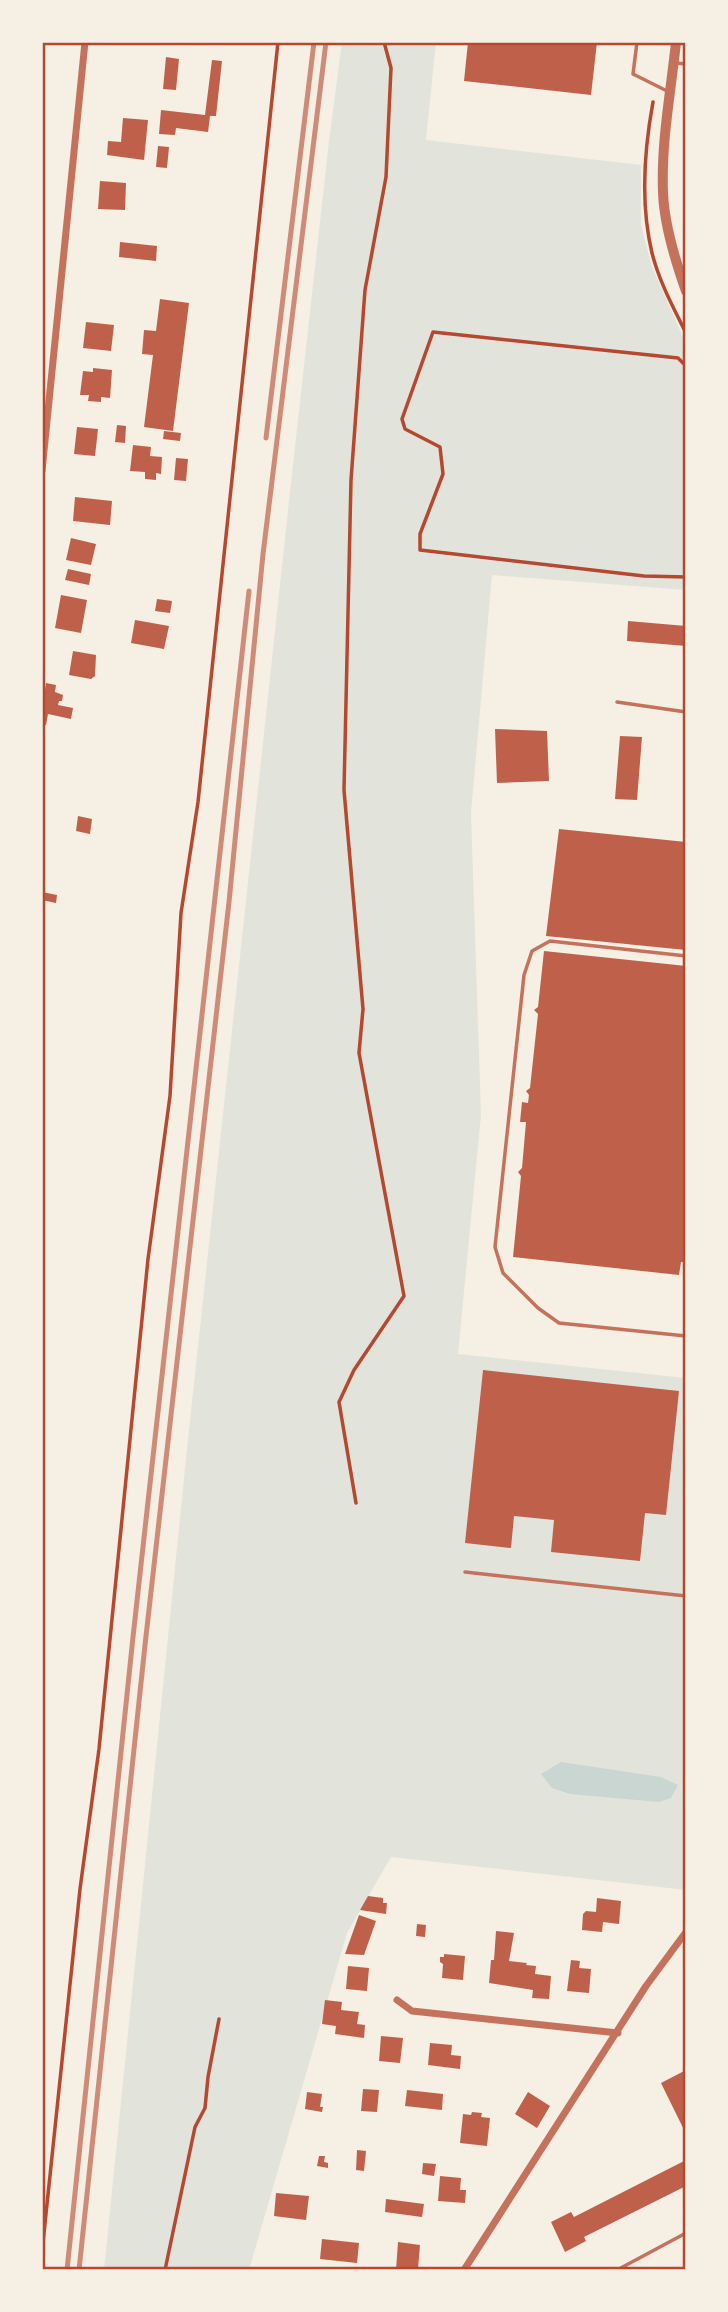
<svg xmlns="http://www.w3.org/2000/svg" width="728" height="2312" viewBox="0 0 728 2312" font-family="'Fira Sans',sans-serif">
  <rect width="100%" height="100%" fill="#f6efe4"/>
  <!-- green -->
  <path fill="#e2e4dc" d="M342,42H436L426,140L641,165V225L652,267L686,344V590L492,575L471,813L481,1115L458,1354L686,1378V1890L391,1857L347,1933L249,2270H104L188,1439L289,501L329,141Z"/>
  <!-- water -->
  <path fill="#c9d6d2" d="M561,1762L661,1777L678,1785L671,1798L659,1802L570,1794L552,1788L541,1774Z"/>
  <!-- building -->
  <path fill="#bf614a" d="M468,42H597L591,95L464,81Z
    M166,57L179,59L176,90L163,89Z
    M212,60L222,61L216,116H210L208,132L176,128L175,135L159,134L161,110L205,115Z
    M123,118L148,120L144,160L107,155L108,141L121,142Z
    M158,146L169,147L167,168L156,167Z
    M100,181L126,183L125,210L98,209Z
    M120,242L157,246L156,261L119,257Z
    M160,299L189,303L173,431L144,427L153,355L142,354L144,330L156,331Z
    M86,322L114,325L111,351L83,348Z
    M93,368L112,370L110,398L101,397V402L88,401L89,395H80L83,371L93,372Z
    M117,425L126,426L125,443L115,442Z
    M77,427L98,429L95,456L74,454Z
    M164,431L181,433L180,441L163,439Z
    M133,445L151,447L150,456L162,457L161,474L156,473V480L145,479V472L130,471Z
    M176,458L188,459L186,481L174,480Z
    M75,497L112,501L110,525L73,521Z
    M71,538L96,544L91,565L66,560Z
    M68,569L91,574L89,585L65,580Z
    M61,595L87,600L81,633L55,628Z
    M157,599L172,601L170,613L155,611Z
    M135,620L169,626L164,649L131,643Z
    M628,621L686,626V646L627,641Z
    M73,651L96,655L95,676L91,679L69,675Z
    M46,683L56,685L55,692L63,695L62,701H59L58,705L73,708L71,719L48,714L46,725L42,724V689L45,690Z
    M495,729L547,731L549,781L497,783Z
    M620,736L642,737L637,800L615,799Z
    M78,816L92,819L90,834L76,831Z
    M559,829L686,842V950L546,936Z
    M42,892L57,895L56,903L42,900Z
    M544,951L686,966V1262H681L679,1275L513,1257L521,1176L518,1172L522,1168L526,1122H520L522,1102L528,1103L529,1095L526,1091L530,1088L538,1014L534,1010L538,1007Z
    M483,1370L679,1391L666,1515L645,1513L640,1561L551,1552L554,1520L514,1516L511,1548L465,1543Z
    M368,1896L383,1898V1903H387L386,1914L360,1910Z
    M597,1898L621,1901L619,1924L603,1922L602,1932L582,1930L583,1914L586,1911L596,1912Z
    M359,1915L376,1921L364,1955L345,1954Z
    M417,1924L426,1925L425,1937L416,1936Z
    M496,1931L514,1933L509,1961L527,1963L526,1965L536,1966L535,1974L551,1976L549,1999L532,1998L533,1990L489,1983L491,1960H494Z
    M444,1954L465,1956L463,1980L442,1978L443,1964L440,1962V1957H444Z
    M571,1960L580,1961L579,1968L591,1969L589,1993L567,1991Z
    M348,1966L369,1968L367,1991L346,1989Z
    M325,2000L342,2002L341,2010L359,2012L357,2024L365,2025L364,2038L335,2034L336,2026L322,2024Z
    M381,2036L403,2038L400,2063L379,2061Z
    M430,2043L452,2045L451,2055L461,2056L460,2069L428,2065Z
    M686,2070V2134L661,2083Z
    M363,2089L379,2090L377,2112L361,2111Z
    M407,2090L443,2094L442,2110L405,2106Z
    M307,2092L322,2094L320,2107H323L322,2112L305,2109Z
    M528,2092L550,2106L537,2128L515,2114Z
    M472,2112L482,2113L481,2117L490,2118L487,2146L460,2143L463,2114L471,2115Z
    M357,2150L366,2151L364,2171L356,2170Z
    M319,2156H325L324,2162L328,2163V2168L317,2166Z
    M686,2160V2186L584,2237L586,2241L565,2252L551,2222L571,2212L574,2217Z
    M423,2163L436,2164L434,2176L422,2174Z
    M440,2176L461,2178L460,2190H466L465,2203L438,2201Z
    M276,2193L309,2196L306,2220L274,2216Z
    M386,2199L424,2204L422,2217L385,2212Z
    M322,2239L359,2243L357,2263L320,2259Z
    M398,2242L420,2245L418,2269L396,2270Z"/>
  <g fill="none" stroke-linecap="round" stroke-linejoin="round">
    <!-- path -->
    <path stroke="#b5482f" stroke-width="3.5" d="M653,102C644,151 640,203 652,253C659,281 673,307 686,333
      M686,366L678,358L433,332L402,419L405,429L440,447L443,474L420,534V550L644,576L686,577
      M356,1503L339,1402L354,1370L404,1296L359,1053L363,1009L344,790L351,480L365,290L386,177L391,68L384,42
      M42,2252L80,1889L99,1749L148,1259L170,1096L181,913L198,802L278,42
      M165,2270L195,2127L205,2108L208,2077L219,2019"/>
    <!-- service -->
    <path stroke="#c5725c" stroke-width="3.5" d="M637,42L633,74L669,92
      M676,63L686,64
      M617,702L686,712
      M686,956L550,941L532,951L524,975L495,1247L503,1273L538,1308L559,1323L686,1336
      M465,1572L686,1596
      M617,2270L686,2233"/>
    <!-- minor -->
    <path stroke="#c5725c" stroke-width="7" d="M42,471L85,42
      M397,2000L412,2011L618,2033
      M464,2270L646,1986L686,1932"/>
    <!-- tertiary -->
    <path stroke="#c5725c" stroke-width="10" d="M676,42C671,91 661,142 663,192C664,225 675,260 686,291"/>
    <!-- rail -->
    <path stroke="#cf8b77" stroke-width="5" d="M266,438L314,42
      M67,2270L133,1637L249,591
      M79,2270L145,1645L229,902L263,554L326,42"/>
  </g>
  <!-- border -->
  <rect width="728" height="2312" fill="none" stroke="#f6efe4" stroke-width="88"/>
  <rect x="44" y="44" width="640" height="2224" fill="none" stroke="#b5482f" stroke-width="2.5"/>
</svg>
